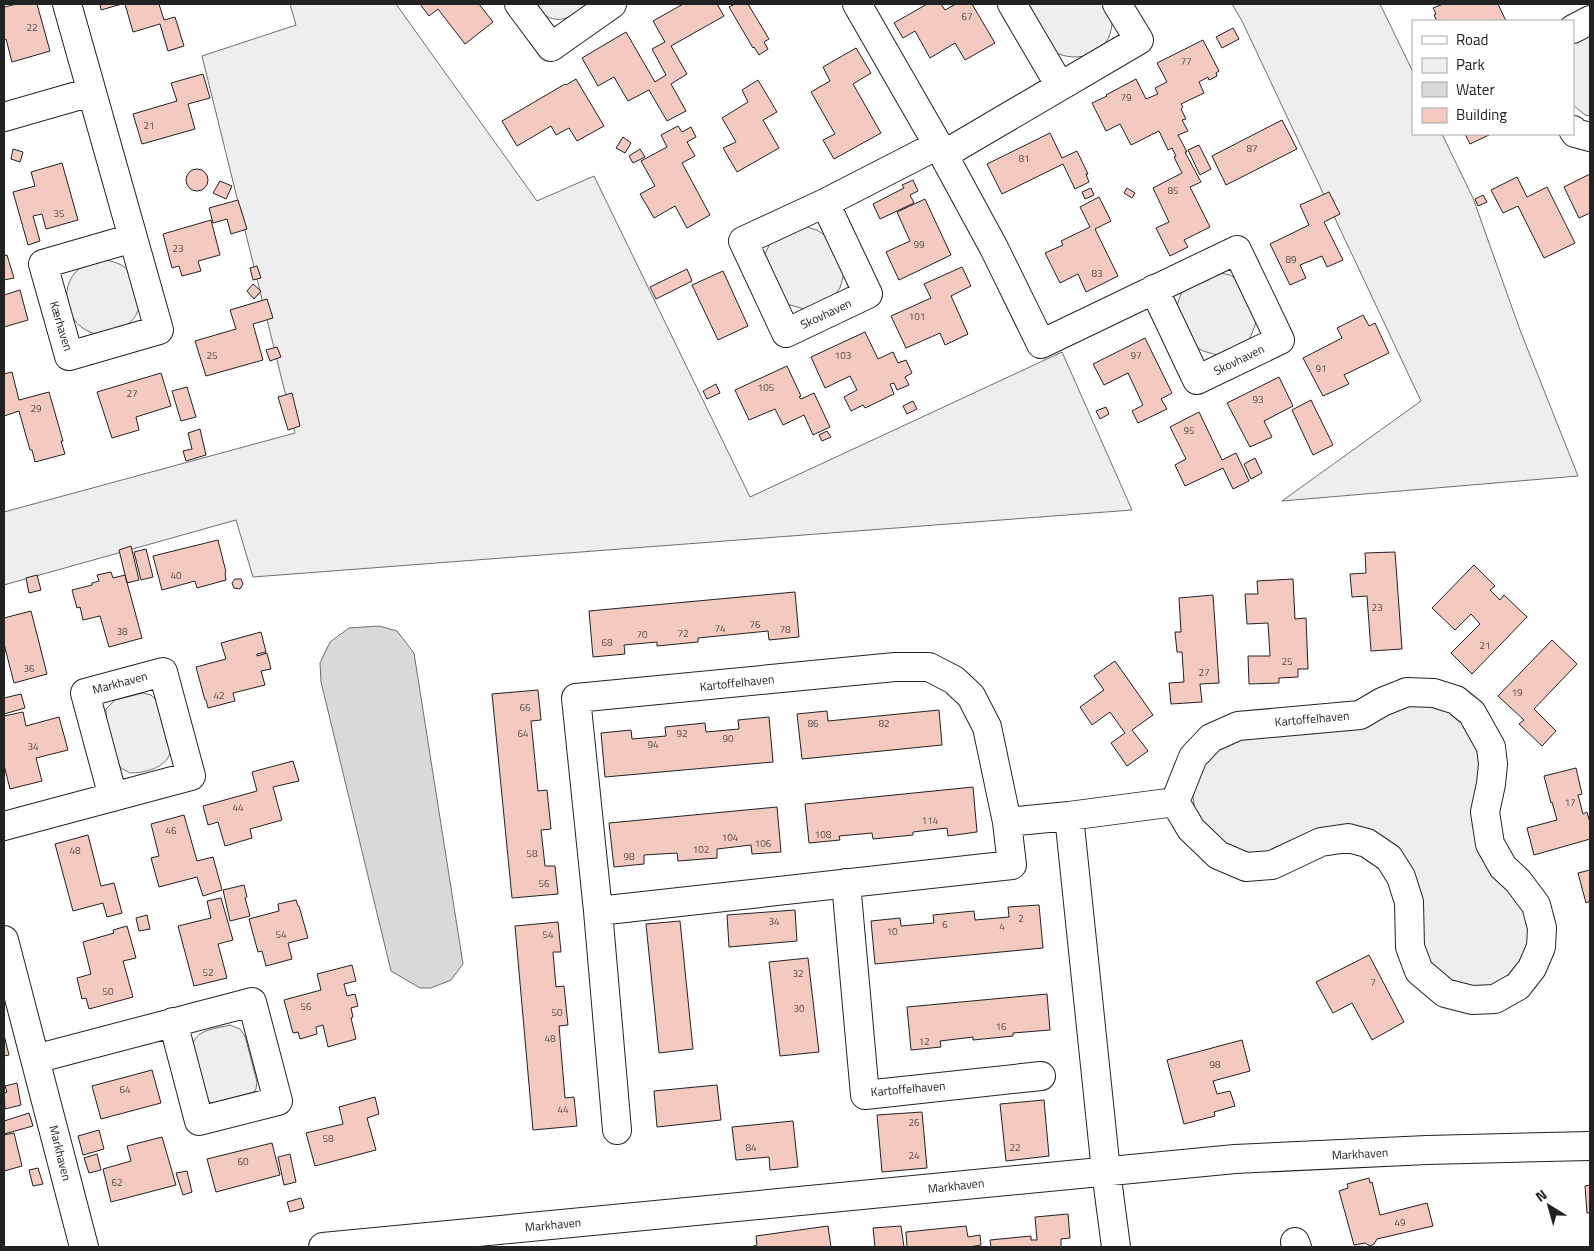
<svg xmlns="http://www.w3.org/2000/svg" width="1594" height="1251" viewBox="0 0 1594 1251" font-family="'Titillium Web',sans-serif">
  <rect width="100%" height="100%" fill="#fff"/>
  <!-- green -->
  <path fill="#eee" stroke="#6f6f6f" d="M290,4H396L537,201L594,176L750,497L1062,352L1132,510L253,577L236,520L4,585V512L295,433L202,56L296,25Z
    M529,4H590C563,23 555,26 529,4Z
    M1024,4H1108C1110,10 1112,17 1112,23C1111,54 1078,64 1054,52Z
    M1232,4H1380L1413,72V134H1442L1473,198L1520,330L1578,476L1282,501L1421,401L1242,21Z
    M1590,32V116L1585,115L1573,105V43L1580,37Z
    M803,226L817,230L829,238L844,273L840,288L831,300L804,309L790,305L784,301L764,262L765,254L771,241Z
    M105,260C136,265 133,281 140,306C134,321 131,324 116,329C112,331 106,334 101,334C98,335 93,333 90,332C64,322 57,282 83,266C89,263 98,262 105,260Z
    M1216,272L1230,275L1236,279L1256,319L1255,326L1249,340L1224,354L1217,355L1203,351L1196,347L1177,308C1181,282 1195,282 1216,272Z
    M143,693L151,695L156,700L170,753C166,768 144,773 130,773L121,768L118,763L106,718V709L115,700Z
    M1413,705H1427L1453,713L1465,722L1480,746L1481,789L1522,898L1533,940L1512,978L1484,989L1442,978L1424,955L1385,842L1251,855L1222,847L1195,812L1193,797L1195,782L1210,755L1236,739L1390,710Z
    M230,1025L240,1029L245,1036L257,1082L256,1089L251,1096L214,1105L208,1101L192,1048C194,1029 215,1029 230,1025Z"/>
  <!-- water -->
  <path fill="#d9d9d9" stroke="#6f6f6f" d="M379,626L397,631L414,653L463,964L451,980L431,988H420L391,971L321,682L320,663L330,642L349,628Z"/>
  <!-- building -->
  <path fill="#f3c9c0" stroke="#222" d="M17,4H37L50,51L12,62L6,39L4,40V7Z
    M100,4H122L101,10Z
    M125,4H159L164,20L175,17L184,46L168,51L160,24L133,32Z
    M420,4H479L493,22L465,44L438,9L429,16Z
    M683,4H717L724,16L671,46L687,74L671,84L686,111L667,121L649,90L628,101L614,77L598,86L582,58L626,32L655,82L666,75L652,49L665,42L653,21Z
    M735,4H748L769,39L764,42L768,49L759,55L754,47L753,48L729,7Z
    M927,4H941L945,10L956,4H972L995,43L965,60L955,43L930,58L915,31L903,38L894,23Z
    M1443,4H1498L1506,21H1437L1434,15L1436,14L1433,8Z
    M1233,28L1239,39L1222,48L1216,37Z
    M1203,40L1219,71L1216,73L1217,76L1209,80L1208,77L1199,82L1204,93L1181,104L1183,107L1181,109L1186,119L1182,120L1188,131L1178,135L1187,152H1185L1201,182L1190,187L1210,227L1184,240L1188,247L1170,256L1156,228L1169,222L1153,188L1182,173L1174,157L1176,156L1172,148L1168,150L1159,131L1131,145L1120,124L1106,131L1092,103L1107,96L1106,95L1136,79L1146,99L1158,94L1155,88L1167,82L1157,63Z
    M856,48L871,73L853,84L881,133L834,159L823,140L835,134L811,92L830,81L823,67Z
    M203,74L210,98L188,104L195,129L142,144L133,114L177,101L171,83Z
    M576,79L604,126L577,141L569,128L556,135L551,126L517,146L502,121L565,84L566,85Z
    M758,80L777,112L763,120L779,148L737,172L723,148L736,142L722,118L748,102L742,90Z
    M1282,120L1297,149L1226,185L1212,156Z
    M678,126L682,132L691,127L696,137L687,142L695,156L682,163L710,215L687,228L675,206L654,218L640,194L655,186L641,161L667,147L661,135Z
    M1050,133L1062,158L1077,151L1088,174H1086L1089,182L1075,189L1063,164L1002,194L987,164Z
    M1465,134H1491L1470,144Z
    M623,137L631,143L625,153L616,148Z
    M1199,145L1211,169L1200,175L1188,150Z
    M13,149L23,152L20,162L11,159Z
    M640,149L645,157L633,163L629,156Z
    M62,163L78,220L46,229L42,214L33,216L40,241L28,245L13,192L35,186L31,172Z
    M186 180a11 11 0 1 1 22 0a11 11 0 1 1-22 0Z
    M1590,174V213L1579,218L1564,187Z
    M1517,177L1527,197L1547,187L1575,243L1544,258L1518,206L1503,213L1491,190Z
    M913,180L918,191L910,195L914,203L880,219L873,204L904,188L902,185Z
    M220,181L232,186L226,199L213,193Z
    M1091,188L1094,195L1085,199L1082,192Z
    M1127,188L1135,193L1132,198L1124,193Z
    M1329,192L1340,214L1324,222L1343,260L1327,267L1322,256L1300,265L1306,278L1290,285L1270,244L1309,225L1300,205Z
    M1483,195L1487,202L1478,206L1475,199Z
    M1099,197L1111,221L1095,229L1118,276L1086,292L1078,274L1060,283L1045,253L1063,245L1061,241L1090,227L1080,207Z
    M925,199L951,255L899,280L886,252L910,241L897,212Z
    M238,200L247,229L231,234L227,219L213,223L209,208Z
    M211,220L220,255L198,261L201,271L182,276L179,266L172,268L163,234Z
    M7,255L14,278L4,280V256Z
    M257,266L261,278L253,280L250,268Z
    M962,267L971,286L951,296L968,334L945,345L940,333L906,348L891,316L931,298L924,284Z
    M687,269L692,281L656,299L650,287Z
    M723,271L748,326L718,340L692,285Z
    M253,284L261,291L254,299L247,291Z
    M20,290L28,320L4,327V295Z
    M267,299L273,318L253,324L263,360L206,376L195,341L236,329L230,310Z
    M1363,315L1369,326L1375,323L1389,353L1344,375L1349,384L1323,396L1303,358L1342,338L1337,328Z
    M865,332L878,359L893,352L898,363L906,360L912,373L905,377L909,385L897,390L894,383L890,384L894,394L865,408L863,405L851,411L844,397L857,390L850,376L825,388L811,357Z
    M1145,338L1172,393L1161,399L1167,409L1138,423L1132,411L1143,405L1128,373L1104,385L1093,364Z
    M277,347L281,357L270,361L266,350Z
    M787,366L801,396L799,397L801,399L814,393L830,427L813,435L804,415L783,425L775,409L749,420L735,390Z
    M12,372L19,400L49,392L63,441H61L65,454L35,462L32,450H30L19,411L4,416V374Z
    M161,373L171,406L136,417L139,430L112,438L97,392Z
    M1279,377L1293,406L1264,421L1272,437L1250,447L1227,403Z
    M716,384L720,393L707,399L703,391Z
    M187,387L196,417L181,421L172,391Z
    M292,393L300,426L288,430L278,397Z
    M1311,400L1333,445L1313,455L1292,410Z
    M913,401L917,409L907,414L903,406Z
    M1106,407L1109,414L1100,419L1096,411Z
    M1199,412L1222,460L1236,453L1249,481L1233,489L1223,468L1185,486L1175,465L1186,459L1170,427Z
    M200,429L206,455L186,461L183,451L192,449L188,433Z
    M827,431L831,437L822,441L819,435Z
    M1255,458L1262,473L1251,479L1244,464Z
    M218,540L226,572L225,573L226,580L197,588L195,581L162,590L153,556Z
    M131,546L139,580L127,583L119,550Z
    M146,549L153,577L141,580L134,552Z
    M1395,552L1402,649L1371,651L1367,596L1352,597L1350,574L1366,573L1365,553Z
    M1474,565L1495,586L1490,590L1500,600L1504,595L1527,617L1472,674L1451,653L1480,624L1471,614L1455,630L1432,608Z
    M111,572L113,578L125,575L142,638L109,647L100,616L83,620L80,607L77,608L72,590L92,585V583L99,581L97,575Z
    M37,575L41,590L29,593L26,578Z
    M235,579H241L243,584L240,589L234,588L232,583Z
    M1293,579L1295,619L1306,618L1308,669H1298V677L1279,678V683L1249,684L1248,656H1270L1268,623L1247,624L1245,594H1258L1257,581Z
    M795,592L799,637L769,640L768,631L698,638V642L657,646V642L624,645L625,654L593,657L589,611Z
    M1213,595L1219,683L1200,684L1202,702L1171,704L1169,683L1184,682L1182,652H1177L1175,632H1181L1179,598Z
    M31,611L47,674L14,683L4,644V618Z
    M261,632L266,652L257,654V656L267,653L271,669L261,671L265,685L233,693L235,701L208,708L206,700H205L196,667L226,659L221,643Z
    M1552,640L1577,664L1534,709L1556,731L1542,746L1519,724L1524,720L1498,696Z
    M1115,661L1153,715L1132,730L1148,751L1127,766L1111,743L1125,733L1110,712L1092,725L1080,707L1104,690L1094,676Z
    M538,690L541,720L531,721L538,791L547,790L551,829L541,830L545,866H555L558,894L512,898L492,694Z
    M21,694L25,708L4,714V698Z
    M939,710L942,745L802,759L797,714L827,711L828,721Z
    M23,712L26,726L59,717L68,750L36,758L42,781L10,789L4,765V716Z
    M769,717L773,762L605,777L601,733L631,730L632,739L666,736L665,727L705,723L706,732L739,729L738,720Z
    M293,761L299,781L273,787L282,820L250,829L252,838L225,846L218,822L208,825L203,806L257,791L252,772Z
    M1576,768L1582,794L1578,795L1583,814L1587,812L1590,823V839L1534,855L1527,828L1557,820L1552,802L1551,803L1544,776Z
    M973,787L977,832L948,836L947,828L913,832V835L873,839L872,833L839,836L840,840L809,843L805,804Z
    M777,807L781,852L752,854L751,845L717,849V858L678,861L677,853L644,855V864L614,867L609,823Z
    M184,815L197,861L213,857L222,890L203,896L197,877L159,887L151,858L159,856L151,824Z
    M88,835L101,886L114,883L122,913L107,917L103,903L73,911L55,844Z
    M1590,870V901L1586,903L1578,873Z
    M244,885L247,897L245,898L250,916L230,921L223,890Z
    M221,898L233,940L218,944L227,978L194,986L178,926L211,918L207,901Z
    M296,900L298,906H299L308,938L288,943L292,959L266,966L262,951L258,952L249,919L279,911L278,904Z
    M1039,905L1043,948L875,964L871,921L900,918L901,926L934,923L933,915L974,911L975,920L1009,917L1008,907Z
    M795,910L797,941L729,947L727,915Z
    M147,915L150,929L139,931L136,918Z
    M680,921L693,1049L659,1053L646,924Z
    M558,922L561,952H553L556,987L564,986L568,1025L559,1026L565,1098L574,1097L577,1126L533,1130L515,926Z
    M127,926L136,958L123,961L133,997L89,1009L86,998L82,999L77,978L91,974L83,942L114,933L113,930Z
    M1369,955L1404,1022L1372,1040L1352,1003L1333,1013L1316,982Z
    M808,958L819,1052L780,1056L769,962Z
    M352,965L356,981L344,984L347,996L355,994L358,1006L351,1008L353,1017L351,1018L356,1039L328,1047L323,1025L316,1027L317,1034L300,1039L298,1032L293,1033L284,1000L321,990L317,974Z
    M1047,994L1050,1030L1013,1033V1036L973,1040V1037L940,1041L941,1047L911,1050L907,1007Z
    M4,1035L9,1055L4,1056Z
    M1242,1040L1250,1071L1213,1081L1217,1094L1230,1091L1235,1106L1214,1112L1215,1116L1184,1124L1167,1060Z
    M152,1070L161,1103L101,1119L92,1086Z
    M17,1083L21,1105L5,1109L4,1093L7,1092L5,1086Z
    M717,1085L721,1120L657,1127L654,1091Z
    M375,1097L379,1114L367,1118L376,1150L315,1166L306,1133L343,1124L339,1107Z
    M1044,1100L1049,1156L1006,1161L1000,1104Z
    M922,1112L927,1168L882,1172L877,1115Z
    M29,1113L33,1126L4,1134V1121Z
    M793,1121L798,1167L770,1170L769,1157L736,1160L732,1127Z
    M99,1130L104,1149L83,1155L78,1136Z
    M14,1133L22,1166L4,1171V1135Z
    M162,1137L176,1185L111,1202L103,1169L131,1161L127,1146Z
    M272,1143L280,1175L216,1192L207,1159Z
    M97,1154L101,1170L89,1173L84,1158Z
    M290,1154L296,1182L284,1185L278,1157Z
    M38,1168L43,1184L33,1186L29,1170Z
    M187,1171L192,1192L183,1195L176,1173Z
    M1369,1178L1370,1183L1372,1182L1380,1215L1427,1203L1433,1226L1377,1239L1374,1244L1370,1246L1365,1243L1354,1245L1339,1191L1348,1188L1347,1184Z
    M1590,1185V1213H1587L1585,1186Z
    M301,1198L304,1208L290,1212L287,1202Z
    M1068,1214L1070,1238L1061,1239V1247H991L990,1240L1031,1236V1240H1037L1035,1217Z
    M828,1226L831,1247H751L757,1245L756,1236Z
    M901,1226L904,1247H875L873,1228Z
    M966,1226L968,1237L980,1235L981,1245L969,1247H907L906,1232Z"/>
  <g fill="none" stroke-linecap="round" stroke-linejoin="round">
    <defs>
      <path id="minor" d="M67,4L159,330L69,356L43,264L133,238
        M519,4L551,47L612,4
        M857,4L938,145L994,248L1041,344L1237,250L1280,340L1197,380L1154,289
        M1012,4L1060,86
        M1573,29L1590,20
        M4,117L91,92
        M1573,130L1575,133L1590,137
        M943,155L1139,40L1117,4
        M825,203L868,294L786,333L743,241L825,203L938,145
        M1069,816L1106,1171L1116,1247
        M4,826L191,776L163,672L85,693L113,797
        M846,883L865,1095L1041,1076
        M598,911L1012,865L1007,822
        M4,940L84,1247
        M35,1059L252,1002L278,1101L199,1121L173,1022
        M617,1130L598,911L576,698L895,667H929L954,680L971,696L987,727L1007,822L1069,816L1175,802L1193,757L1211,738L1238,726L1360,715L1382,702L1407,692L1434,693L1456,700L1472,713L1491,747L1493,764L1491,784L1485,812L1490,844L1503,867L1518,881L1536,905L1542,928L1541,947L1532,968L1518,986L1495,999L1472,1000L1445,993L1419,971L1410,947L1409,902L1401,877L1389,858L1367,843L1348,838L1321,842L1272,865L1246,867L1218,855L1191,829L1175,802
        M1295,1242L1297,1247
        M323,1247L1235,1159L1427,1150L1590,1146"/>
    </defs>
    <!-- minor casing -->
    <use href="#minor" stroke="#222" stroke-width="30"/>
    <!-- minor -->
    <use href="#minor" stroke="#fff" stroke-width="28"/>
  </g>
  <g text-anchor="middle" stroke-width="4" stroke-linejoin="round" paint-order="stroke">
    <!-- number labels -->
    <g font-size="10" fill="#564c4a">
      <text x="967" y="20">67</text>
      <text x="32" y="31">22</text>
      <text x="1186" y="65">77</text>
      <text x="1126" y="101">79</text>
      <text x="149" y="129">21</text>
      <text x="1252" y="152">87</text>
      <text x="1024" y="162">81</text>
      <text x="1173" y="194">85</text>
      <text x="59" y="217">35</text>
      <text x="919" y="248">99</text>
      <text x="178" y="252">23</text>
      <text x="1291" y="263">89</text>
      <text x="1097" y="277">83</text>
      <text x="917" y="320">101</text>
      <text x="212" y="359">25</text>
      <text x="843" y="359">103</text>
      <text x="1136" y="359">97</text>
      <text x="1321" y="372">91</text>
      <text x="766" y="391">105</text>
      <text x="132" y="397">27</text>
      <text x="1258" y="403">93</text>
      <text x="36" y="412">29</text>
      <text x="1189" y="434">95</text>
      <text x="176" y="579">40</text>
      <text x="1377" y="611">23</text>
      <text x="755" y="628">76</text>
      <text x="720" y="632">74</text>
      <text x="785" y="633">78</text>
      <text x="122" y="635">38</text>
      <text x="683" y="637">72</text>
      <text x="642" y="638">70</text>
      <text x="607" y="646">68</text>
      <text x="1485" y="649">21</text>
      <text x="1287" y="665">25</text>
      <text x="29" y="672">36</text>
      <text x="1204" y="676">27</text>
      <text x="1517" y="696">19</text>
      <text x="219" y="699">42</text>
      <text x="525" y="711">66</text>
      <text x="813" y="727">86</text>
      <text x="884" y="727">82</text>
      <text x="523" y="737">64</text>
      <text x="682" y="737">92</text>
      <text x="728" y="742">90</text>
      <text x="653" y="748">94</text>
      <text x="33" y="750">34</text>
      <text x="1570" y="806">17</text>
      <text x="238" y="811">44</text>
      <text x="930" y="824">114</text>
      <text x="171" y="834">46</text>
      <text x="823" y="838">108</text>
      <text x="730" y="841">104</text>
      <text x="763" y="847">106</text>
      <text x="701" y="853">102</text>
      <text x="75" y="854">48</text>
      <text x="532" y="857">58</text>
      <text x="629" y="860">98</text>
      <text x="544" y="887">56</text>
      <text x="1021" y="922">2</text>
      <text x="774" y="925">34</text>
      <text x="945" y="928">6</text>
      <text x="1002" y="930">4</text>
      <text x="892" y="935">10</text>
      <text x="281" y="938">54</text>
      <text x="548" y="938">54</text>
      <text x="208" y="976">52</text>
      <text x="798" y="977">32</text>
      <text x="1373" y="986">7</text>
      <text x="108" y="995">50</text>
      <text x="306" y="1010">56</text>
      <text x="799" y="1012">30</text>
      <text x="557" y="1016">50</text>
      <text x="1001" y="1030">16</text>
      <text x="550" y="1042">48</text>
      <text x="924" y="1045">12</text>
      <text x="1215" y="1068">98</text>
      <text x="125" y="1093">64</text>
      <text x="563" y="1113">44</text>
      <text x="914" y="1126">26</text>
      <text x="328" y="1142">58</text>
      <text x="751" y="1151">84</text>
      <text x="1015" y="1151">22</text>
      <text x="914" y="1159">24</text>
      <text x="243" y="1165">60</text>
      <text x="117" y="1186">62</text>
      <text x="1400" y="1226">49</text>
    </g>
    <!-- street labels -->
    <g font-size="12" fill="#222" stroke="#fff">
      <text transform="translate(826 314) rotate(-25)" y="4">Skovhaven</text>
      <text transform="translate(61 326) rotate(73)" y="4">Kærhaven</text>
      <text transform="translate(1239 360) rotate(-26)" y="4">Skovhaven</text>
      <text transform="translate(120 683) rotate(-15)" y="4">Markhaven</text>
      <text transform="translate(737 683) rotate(-6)" y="4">Kartoffelhaven</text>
      <text transform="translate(1312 719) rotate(-5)" y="4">Kartoffelhaven</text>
      <text transform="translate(908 1089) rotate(-5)" y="4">Kartoffelhaven</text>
      <text transform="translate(60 1153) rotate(76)" y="4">Markhaven</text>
      <text transform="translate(1360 1154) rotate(-3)" y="4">Markhaven</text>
      <text transform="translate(956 1186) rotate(-6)" y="4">Markhaven</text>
      <text transform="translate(553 1225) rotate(-5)" y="4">Markhaven</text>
    </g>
  </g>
  <!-- border -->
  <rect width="1594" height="1251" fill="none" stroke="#222222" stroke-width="10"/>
  <!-- legend -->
  <rect x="1412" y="20" width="162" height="115" fill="#ffffff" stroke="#a7a7a7"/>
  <rect x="1422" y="36" width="25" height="8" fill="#ffffff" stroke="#a7a7a7"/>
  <text x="1456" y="45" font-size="15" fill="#222222">Road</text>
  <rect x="1422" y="58" width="25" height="15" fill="#eeeeee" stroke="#a7a7a7"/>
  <text x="1456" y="70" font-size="15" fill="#222222">Park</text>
  <rect x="1422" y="82" width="25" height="15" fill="#d9d9d9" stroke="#a7a7a7"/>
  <text x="1456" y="95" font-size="15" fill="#222222">Water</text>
  <rect x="1422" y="108" width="25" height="15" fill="#f3c9c0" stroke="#a7a7a7"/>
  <text x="1456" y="120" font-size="15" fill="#222222">Building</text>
  <!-- north arrow -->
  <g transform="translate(1549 1206) rotate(323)" stroke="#ffffff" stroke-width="4" paint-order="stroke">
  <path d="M0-4L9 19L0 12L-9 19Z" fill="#222222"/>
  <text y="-8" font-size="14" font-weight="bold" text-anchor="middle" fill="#222222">N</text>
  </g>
</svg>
